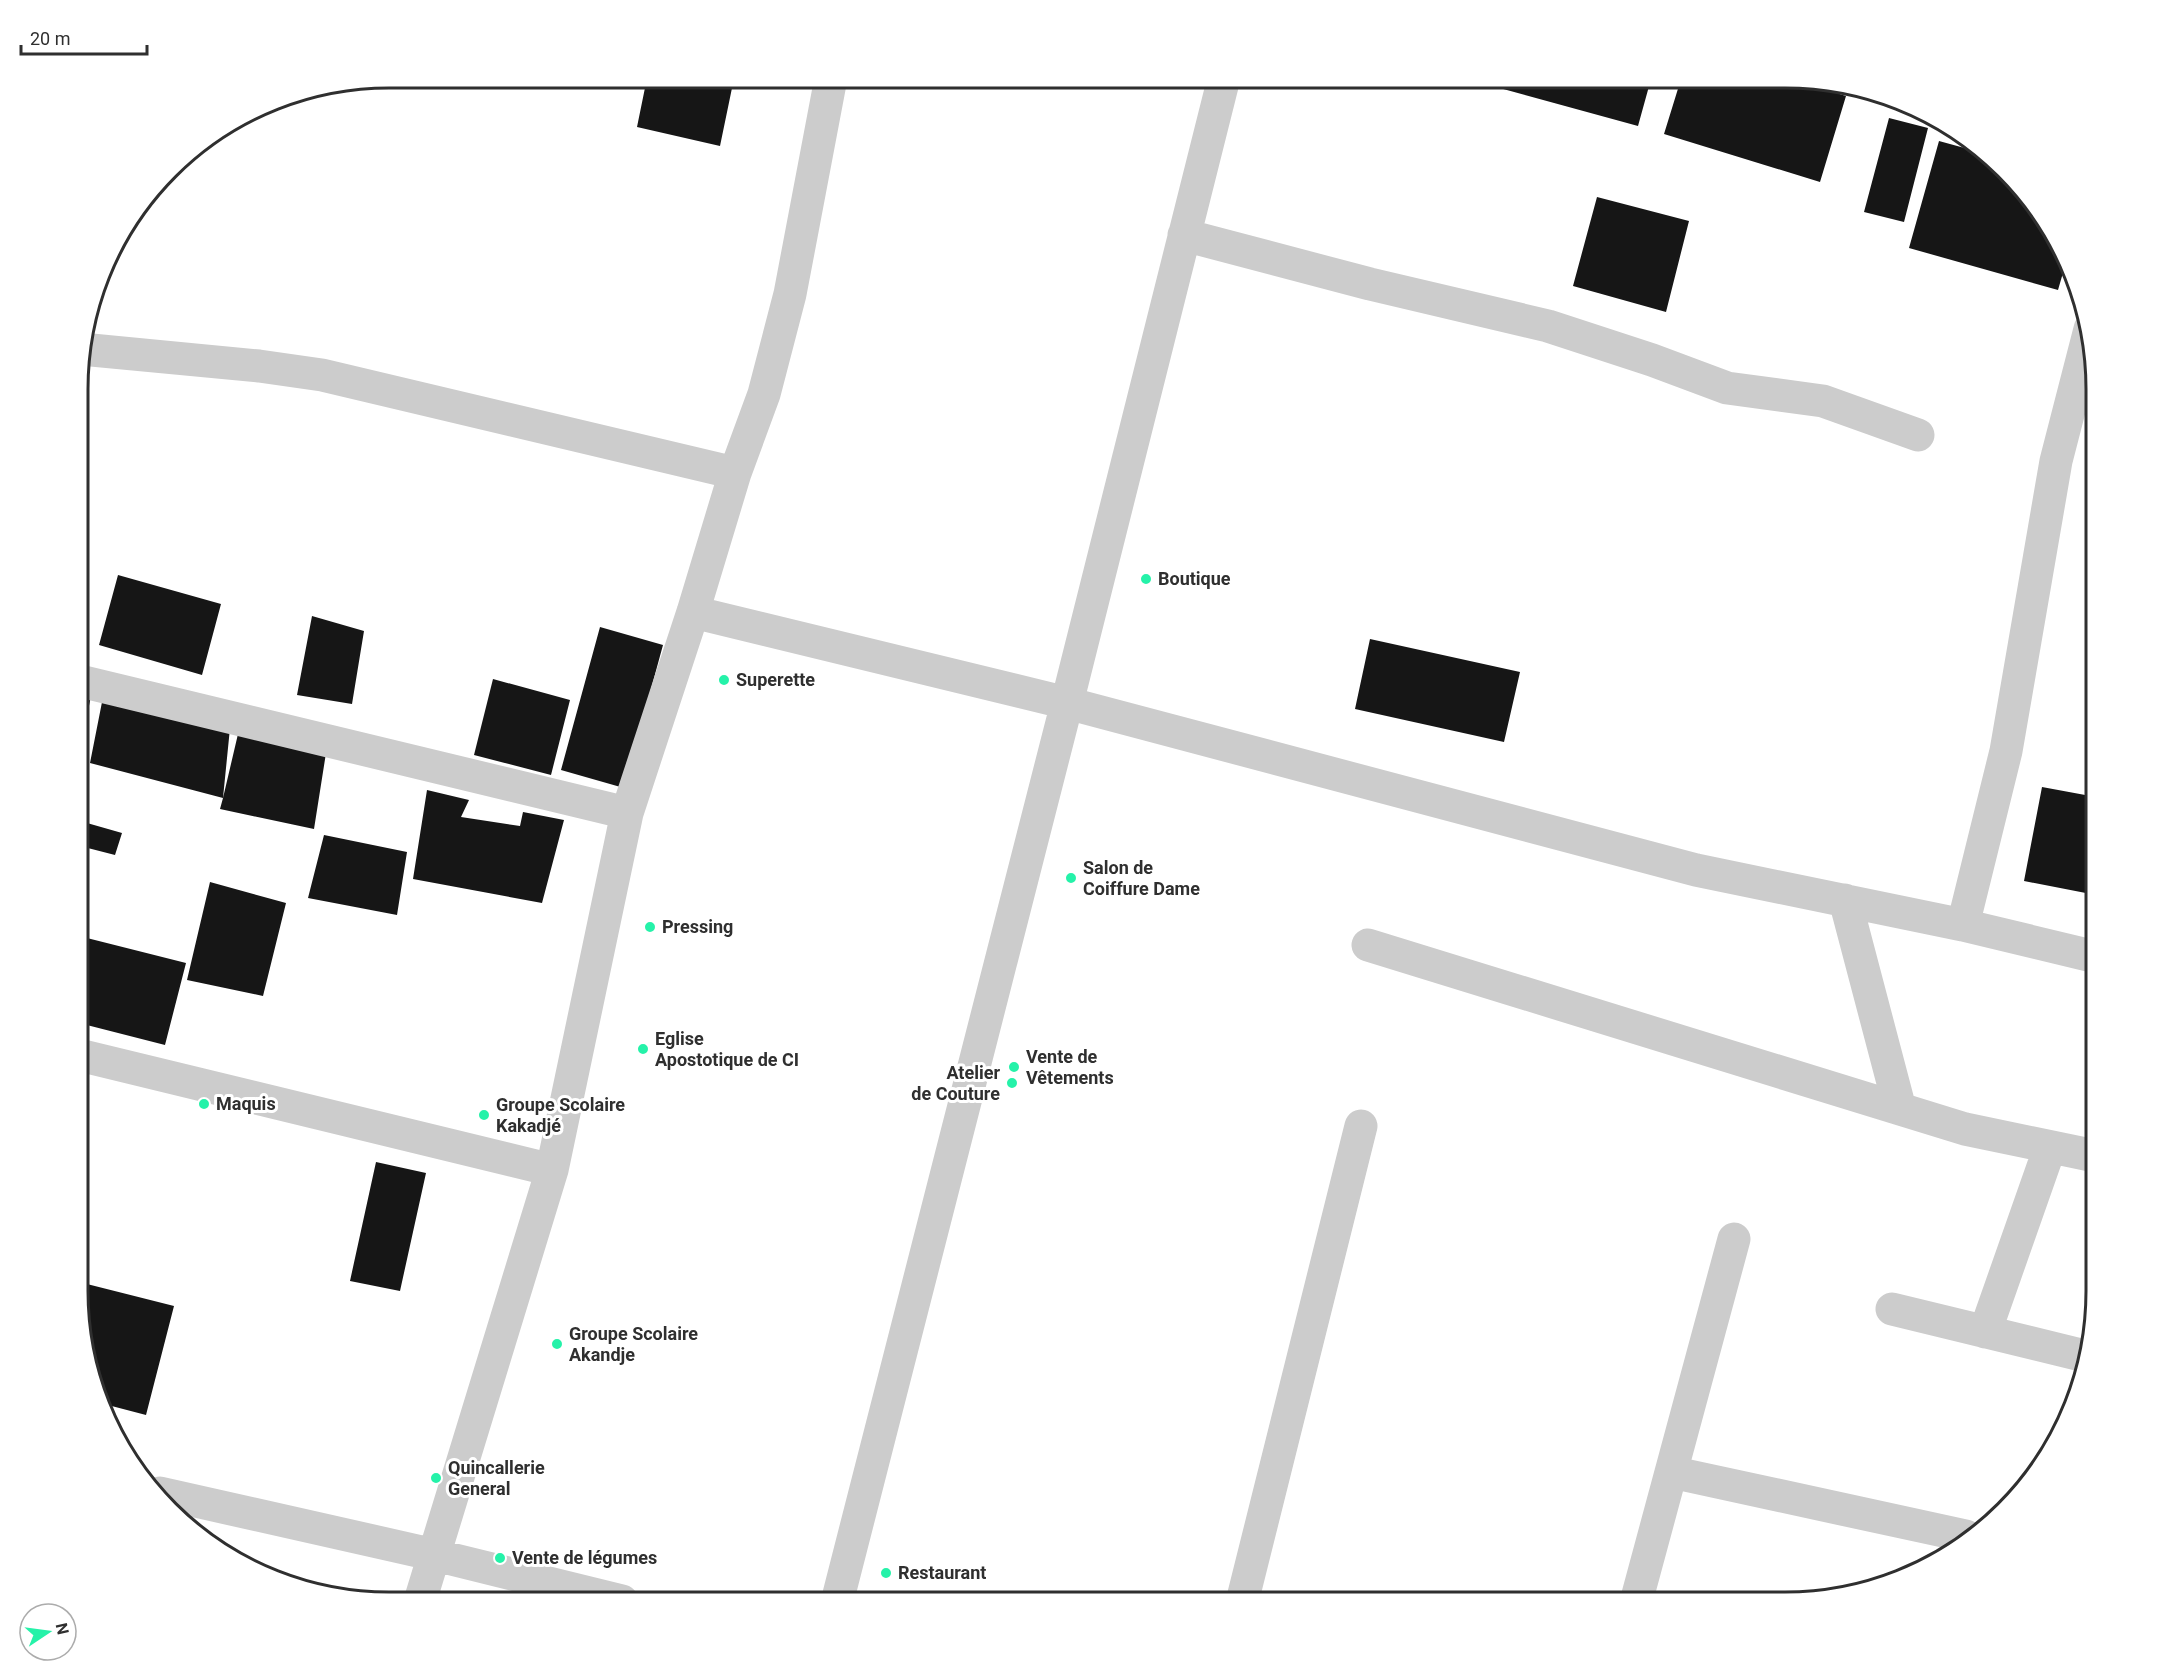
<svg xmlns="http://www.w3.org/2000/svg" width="2174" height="1680" viewBox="0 0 2174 1680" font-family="Roboto,sans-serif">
  <rect width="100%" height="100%" fill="#fff"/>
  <!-- building -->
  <path fill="#161616" d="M647,78H687L732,88L720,146L637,127Z
    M1463,78L1651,79L1638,126Z
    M1681,79H1791L1846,96L1820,182L1664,134Z
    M1889,118L1928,128L1904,222L1864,212Z
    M1939,141L1990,155L2064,252L2067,259L2058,290L1909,248Z
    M1597,197L1689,221L1666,312L1573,286Z
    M118,575L221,604L202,675L99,645Z
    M312,616L364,631L352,704L297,695Z
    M600,627L663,645L624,788L561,770Z
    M1370,639L1520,672L1504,742L1355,709Z
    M493,679L570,700L551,775L474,755Z
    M80,693L91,696L81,745H80Z
    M103,697L230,728L223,798L238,734L326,753L314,829L220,809L223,798L90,763Z
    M80,780L86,783L81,806L80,805Z
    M2042,787L2096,797V895L2024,881Z
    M427,790L469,800L461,817L520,826L523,812L564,820L542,903L413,879Z
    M80,821L122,833L115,855L80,846Z
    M324,835L407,852L397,915L308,898Z
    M210,882L286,903L263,996L187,980Z
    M79,936L186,963L165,1045L79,1023Z
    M376,1162L426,1173L400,1291L350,1281Z
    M79,1282L174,1306L146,1415L104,1404L79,1312Z"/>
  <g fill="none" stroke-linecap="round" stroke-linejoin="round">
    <!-- minor -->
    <path stroke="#ccc" stroke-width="33" d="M1184,235L1370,284L1548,326L1652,360L1727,388L1823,401L1918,435
      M81,349L259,366L322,375L735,473
      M693,612L1067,703L1696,870L1963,925L2096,957
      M80,681L627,813
      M1845,900L1900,1109
      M1963,925L2006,751L2056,461L2090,329
      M1368,945L1965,1129L2095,1156
      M79,1055L552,1170
      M1892,1309L2085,1356
      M1985,1332L2050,1147
      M1671,1472L1966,1536
      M160,1493L435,1555L622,1601
      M420,1601L552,1170L627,813L693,612L735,473L764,394L790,294L831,78
      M837,1602L1067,703L1224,78
      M1242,1602L1361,1126
      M1636,1602L1734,1239"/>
  </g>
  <!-- markers -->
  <g fill="#25f2a9" stroke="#fff" stroke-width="2">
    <circle cx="1146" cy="579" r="6"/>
    <circle cx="724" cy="680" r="6"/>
    <circle cx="1071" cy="878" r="6"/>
    <circle cx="650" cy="927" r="6"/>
    <circle cx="643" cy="1049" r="6"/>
    <circle cx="1014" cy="1067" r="6"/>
    <circle cx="1012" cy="1083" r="6"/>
    <circle cx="204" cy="1104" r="6"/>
    <circle cx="484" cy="1115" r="6"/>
    <circle cx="557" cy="1344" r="6"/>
    <circle cx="436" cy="1478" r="6"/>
    <circle cx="500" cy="1558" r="6"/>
    <circle cx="886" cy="1573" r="6"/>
  </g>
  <g text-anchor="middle" stroke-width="6" stroke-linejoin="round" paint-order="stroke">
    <!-- poi labels -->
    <g font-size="18" font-weight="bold" fill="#2f2f2f" stroke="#fff" text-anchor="start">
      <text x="1158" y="585">Boutique</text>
      <text x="736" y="686">Superette</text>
      <text x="1083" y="874">Salon de<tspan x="1083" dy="21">Coiffure Dame</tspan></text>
      <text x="662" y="933">Pressing</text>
      <text x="655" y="1045">Eglise<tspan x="655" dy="21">Apostotique de CI</tspan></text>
      <text x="1026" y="1063">Vente de<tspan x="1026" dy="21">Vêtements</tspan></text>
      <text x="1000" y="1079" text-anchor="end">Atelier<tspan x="1000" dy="21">de Couture</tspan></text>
      <text x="216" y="1110">Maquis</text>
      <text x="496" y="1111">Groupe Scolaire<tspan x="496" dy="21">Kakadjé</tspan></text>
      <text x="569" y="1340">Groupe Scolaire<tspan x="569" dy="21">Akandje</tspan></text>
      <text x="448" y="1474">Quincallerie<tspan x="448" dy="21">General</tspan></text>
      <text x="512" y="1564">Vente de légumes</text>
      <text x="898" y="1579">Restaurant</text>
    </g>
  </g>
  <!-- crop -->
  <path d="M0 0H2174V1680H0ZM389 88H1785A301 301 0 0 1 2086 389V1291A301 301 0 0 1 1785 1592H389A301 301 0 0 1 88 1291V389A301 301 0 0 1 389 88Z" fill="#fff" fill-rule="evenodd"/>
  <path fill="none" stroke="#2f2f2f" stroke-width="3" d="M389 88H1785A301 301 0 0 1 2086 389V1291A301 301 0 0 1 1785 1592H389A301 301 0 0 1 88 1291V389A301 301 0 0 1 389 88Z"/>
  <!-- north arrow -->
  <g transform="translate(48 1632) rotate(77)"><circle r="28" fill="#ffffff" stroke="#acacac" stroke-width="1.5"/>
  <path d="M0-4.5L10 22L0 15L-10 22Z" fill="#25f2a9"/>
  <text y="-9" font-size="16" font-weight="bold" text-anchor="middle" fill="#2f2f2f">N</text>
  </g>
  <!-- scale -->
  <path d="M21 45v9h126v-9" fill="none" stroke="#2f2f2f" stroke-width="3"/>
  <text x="30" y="45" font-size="18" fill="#2f2f2f" stroke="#ffffff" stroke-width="4.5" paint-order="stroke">20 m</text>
</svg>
